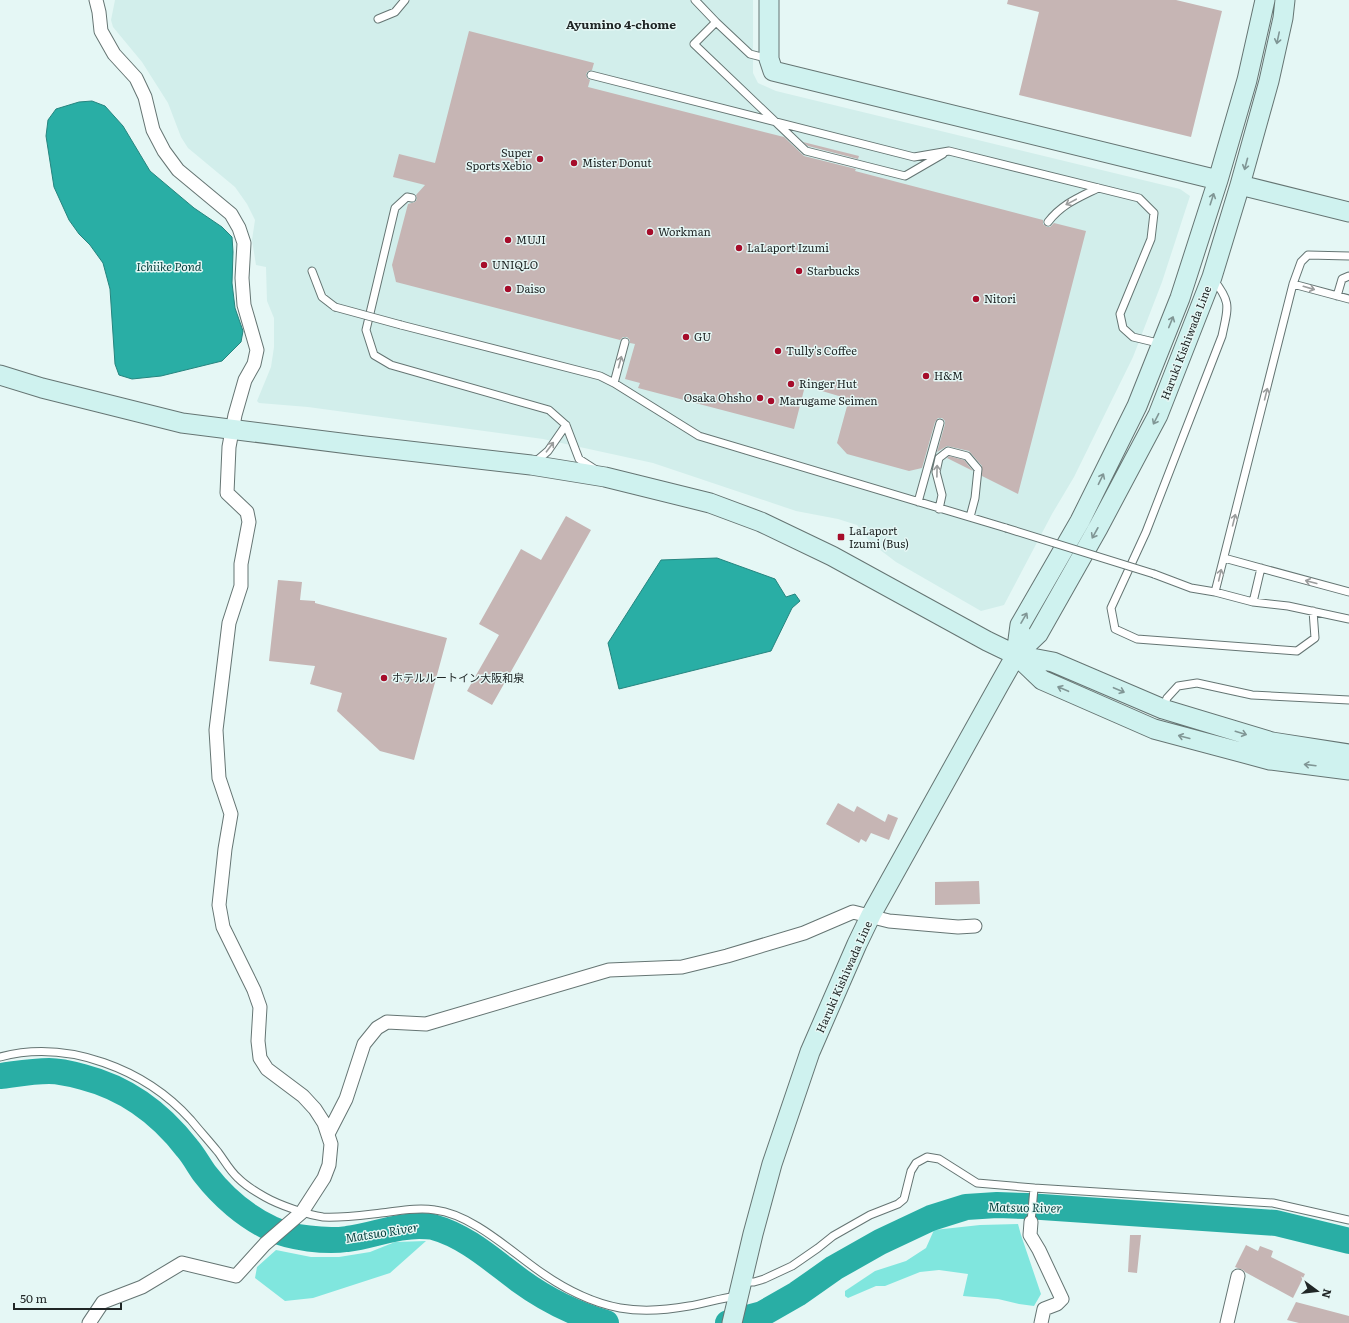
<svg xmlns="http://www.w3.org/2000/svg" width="1349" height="1323" viewBox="0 0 1349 1323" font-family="Literata,'Noto Sans JP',serif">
  <rect width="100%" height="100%" fill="#e5f7f5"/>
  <!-- built -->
  <path fill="#d2eeeb" d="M115,0H753V73L758,83L776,91L1180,189L1190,196L1162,282L1133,357L1074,477L1052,514L1004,605L981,611L896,562L871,543L857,525L838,519L796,511L653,463L543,439L308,407L259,403L257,401L271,367L274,347V318L267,301L266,267L256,265L252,240L255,220L247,204L235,187L188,148L181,137L168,103L142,62L113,27L111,20Z"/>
  <!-- green -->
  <path fill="#80e6de" d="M1018,1224L1021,1235L1041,1294L1034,1306L1019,1304L998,1299L963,1296L968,1274L939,1270L920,1272L885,1286H876L848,1298L845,1296V1291L875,1271L906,1261L926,1248L934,1230L980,1225Z
    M426,1241L390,1273L313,1298L285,1301L255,1278L257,1267L276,1250L311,1257H339L370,1252L395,1242Z"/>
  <!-- water -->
  <path fill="#29aea5" stroke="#26857f" d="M92,101L105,106L123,126L150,171L194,208L222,227L232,237L233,252L232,283L235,308L243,331L241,342L222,361L161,376L132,379L119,375L115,364L110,289L103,263L90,245L79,234L69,220L54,187L46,136L48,120L56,109L79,102Z
    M717,558L775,579L786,597L795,594L800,601L792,608L771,651L619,689L608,643L661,560Z"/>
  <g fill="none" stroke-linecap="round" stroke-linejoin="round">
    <!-- river -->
    <path stroke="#29aea5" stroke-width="26" d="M0,1076C16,1074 33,1071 49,1071C60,1071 72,1074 83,1077C126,1088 160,1113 187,1148C194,1156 199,1166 205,1174C222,1196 246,1217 272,1229C291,1238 326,1242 347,1239C372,1236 393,1226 419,1226C424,1226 429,1226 433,1227C466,1236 492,1260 519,1280C545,1299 575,1314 606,1323
      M728,1323L762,1314L797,1294L834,1268L880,1242L931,1218L966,1207L997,1205L1027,1206L1276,1223L1349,1241"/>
  </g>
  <!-- building -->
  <path fill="#c6b5b4" d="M1008,0H1176L1222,11L1191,137L1019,95L1039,12L1007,4Z
    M469,31L594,63L592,70L588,71L586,74L587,78L590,80L588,87L784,137L804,156L856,169L855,171L1043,220V224L1047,227H1050L1054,223L1086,231L1018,494L982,476V466L969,451L947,446L937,452L945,424V421L942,418H938L935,422L922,468L909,471L847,454L837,443L849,399L805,386L794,429L638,388L640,383L625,379L635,344L630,343V340L627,337H623L620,340L396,282L392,265L408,204L415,202L417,199L416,195L425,185L393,177L399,154L435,163Z
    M803,142L859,156L858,159L808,146Z
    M949,456L964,460L973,471L947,458Z
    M566,516L591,530L492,705L467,691L499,635L479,624L521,549L541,560Z
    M278,580L302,582L300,600L315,601V603L447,638L414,760L380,751L337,711L342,693L310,684L315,666L269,661Z
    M838,803L854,812L857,806L885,822L888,814L898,818L889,840L871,833L866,842L861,839L859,843L826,824Z
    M979,881L980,904L935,905V882Z
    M1130,1235H1141L1137,1273L1128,1272Z
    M1246,1245L1258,1251L1260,1246L1273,1251L1271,1257L1305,1274L1293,1298L1245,1272L1243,1270L1235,1267Z
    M1296,1302L1349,1316V1323H1299L1287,1320Z"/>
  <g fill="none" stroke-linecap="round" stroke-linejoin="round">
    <defs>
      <path id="lane" d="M695,0L716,22L694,44L806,151L905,176L943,154
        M378,19L395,12L405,0
        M716,22L750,54L769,59
        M591,75L914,157L949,151L1139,198L1154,213L1151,239L1120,314L1123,328L1133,337L1162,344
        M412,198L407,197L395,208L366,330L374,355L391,365L549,410L566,425L579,459L596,470
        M1048,222C1062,204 1078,198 1098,188
        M312,271L322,297L335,307
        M1213,279C1232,303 1228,307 1222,336L1146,532L1111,608L1115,629L1137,639L1297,651L1315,638L1313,611
        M1293,284L1301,262L1308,255L1349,256
        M1337,296L1342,279L1349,276
        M401,325L600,376L614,383L699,436L1006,528
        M614,383L625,342
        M534,463L548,451L566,425
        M918,502L940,423
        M939,509L942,495L936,472L939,458L948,451L967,456L978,469L975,498L970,517
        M1224,558L1349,592
        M1154,574L1191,588L1215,592L1253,602L1288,606L1349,619
        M1215,592L1293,284L1349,299
        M1253,602L1261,568
        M1163,709L1167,698L1178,686L1197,683L1252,695L1349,700
        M0,1057C68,1039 145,1069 191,1120C200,1131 209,1141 218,1152C224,1160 230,1171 238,1178C245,1185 256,1192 265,1197C279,1205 308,1215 323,1217C342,1218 363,1215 381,1213C399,1211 417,1207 435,1210C469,1214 504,1245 531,1265C556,1284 588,1302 620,1308C643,1312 667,1310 689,1306C706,1303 721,1298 738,1296
        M1031,1222L1034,1188
        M743,1282H754L764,1279L792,1266L818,1248L833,1236L870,1215L898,1204L904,1199L911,1171L916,1163L927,1157L939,1159L977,1183L1034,1188L1273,1203L1349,1220"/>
      <path id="street" d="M328,1134L346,1099L364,1044L377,1028L387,1022L426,1024L609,970L682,967L727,956L804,933L853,912L889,921L958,927L975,926
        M1031,1222L1030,1235L1039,1250L1062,1299L1057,1304L1044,1309L1041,1323
        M89,1323L103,1302L142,1287L182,1263L236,1276L265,1244L302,1212L324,1178L329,1165L331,1144L324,1123L315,1109L303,1096L267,1069L260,1058L258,1041L260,1007L254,990L223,927L219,905L225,849L231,814L219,778L216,730L229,623L241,586V564L249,522L247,512L227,493L229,447L235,415L245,380L254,364L257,350L244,305L242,278L244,243L239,228L231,214L178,170L164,151L153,130L145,97L136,78L114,54L101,31L99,12L96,0
        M1227,1323L1238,1276"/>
      <path id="secondary" d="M769,0V59L773,71L1218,180
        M1240,185L1349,212
        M0,375L42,388L182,423L365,446L531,465L605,477L710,503L761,522L832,556L987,641L1016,655L1053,662L1163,709L1272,742L1349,754
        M1016,655L1020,625L1080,521L1137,406L1180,298L1218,180L1247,80L1265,0
        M1016,655L1042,680L1154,729L1270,760L1349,770
        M732,1323L753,1234L772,1164L810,1052L857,944L871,915L999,685L1016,655L1038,634L1098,528L1158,415L1212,277L1240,185L1269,81L1283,18L1285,0"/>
    </defs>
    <!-- lane casing -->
    <use href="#lane" stroke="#657573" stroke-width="9"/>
    <!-- street casing -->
    <use href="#street" stroke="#657573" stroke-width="15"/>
    <!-- secondary casing -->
    <use href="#secondary" stroke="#657573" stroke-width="21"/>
    <!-- lane -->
    <use href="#lane" stroke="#fff" stroke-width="7"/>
    <!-- street -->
    <use href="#street" stroke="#fff" stroke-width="13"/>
    <!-- secondary -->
    <use href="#secondary" stroke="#cff2ef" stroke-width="19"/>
    <defs>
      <path id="lane-bridge" d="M335,307L401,325
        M1006,528L1154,574"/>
    </defs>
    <!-- lane-bridge casing -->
    <use href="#lane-bridge" stroke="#657573" stroke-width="9" stroke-linecap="butt"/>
    <!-- lane-bridge -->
    <use href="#lane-bridge" stroke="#fff" stroke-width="7"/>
  </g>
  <!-- one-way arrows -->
  <defs><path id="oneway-shaft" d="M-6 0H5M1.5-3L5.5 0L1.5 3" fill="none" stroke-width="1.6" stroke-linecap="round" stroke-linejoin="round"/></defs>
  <g stroke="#809695">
    <use href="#oneway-shaft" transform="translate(1278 38) rotate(102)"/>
    <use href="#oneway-shaft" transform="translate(1246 164) rotate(105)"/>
    <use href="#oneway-shaft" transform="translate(1212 199) rotate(-72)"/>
    <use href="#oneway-shaft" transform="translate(1171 322) rotate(-68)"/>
    <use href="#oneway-shaft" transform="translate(1156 419) rotate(117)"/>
    <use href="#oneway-shaft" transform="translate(1101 479) rotate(-64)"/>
    <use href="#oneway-shaft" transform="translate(1095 533) rotate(119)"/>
    <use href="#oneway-shaft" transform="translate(1024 618) rotate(-60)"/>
    <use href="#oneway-shaft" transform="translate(1063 689) rotate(-157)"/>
    <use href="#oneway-shaft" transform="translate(1119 690) rotate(23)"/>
    <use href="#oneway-shaft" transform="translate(1241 733) rotate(17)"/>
    <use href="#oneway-shaft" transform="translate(1184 737) rotate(-165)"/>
    <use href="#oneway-shaft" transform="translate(1310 765) rotate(-173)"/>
  </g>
  <g stroke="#9b9d9d">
    <use href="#oneway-shaft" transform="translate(1071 202) rotate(152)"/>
    <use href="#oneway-shaft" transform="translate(1309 288) rotate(16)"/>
    <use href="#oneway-shaft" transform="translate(620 362) rotate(-75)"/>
    <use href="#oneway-shaft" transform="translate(1266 394) rotate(-76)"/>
    <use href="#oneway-shaft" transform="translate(550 447) rotate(-53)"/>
    <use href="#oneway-shaft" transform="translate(937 471) rotate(-89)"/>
    <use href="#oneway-shaft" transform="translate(1234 520) rotate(-76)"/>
    <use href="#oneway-shaft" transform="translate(1220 575) rotate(-77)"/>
    <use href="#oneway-shaft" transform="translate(1311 582) rotate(-165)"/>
  </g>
  <!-- markers -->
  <g fill="#a60c2a" stroke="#e5f7f5" stroke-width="1.5">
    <circle cx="540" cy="159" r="4"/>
    <circle cx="574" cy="163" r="4"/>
    <circle cx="650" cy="232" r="4"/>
    <circle cx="508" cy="240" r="4"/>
    <circle cx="739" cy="248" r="4"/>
    <circle cx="484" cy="265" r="4"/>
    <circle cx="799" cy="271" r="4"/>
    <circle cx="508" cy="289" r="4"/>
    <circle cx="976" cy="299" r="4"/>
    <circle cx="686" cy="337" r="4"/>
    <circle cx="778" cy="351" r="4"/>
    <circle cx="926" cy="376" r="4"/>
    <circle cx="791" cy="384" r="4"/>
    <circle cx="760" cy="398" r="4"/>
    <circle cx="771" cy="401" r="4"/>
    <rect x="837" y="533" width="8" height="8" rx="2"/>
    <circle cx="384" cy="678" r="4"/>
  </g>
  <g text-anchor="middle" stroke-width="3" stroke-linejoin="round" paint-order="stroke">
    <!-- poi labels -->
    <g font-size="11" fill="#202626" stroke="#e5f7f5" text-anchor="start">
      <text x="532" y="157" text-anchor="end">Super<tspan x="532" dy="13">Sports Xebio</tspan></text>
      <text x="582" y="167">Mister Donut</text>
      <text x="658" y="236">Workman</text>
      <text x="516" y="244">MUJI</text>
      <text x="747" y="252">LaLaport Izumi</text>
      <text x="492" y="269">UNIQLO</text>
      <text x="807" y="275">Starbucks</text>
      <text x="516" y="293">Daiso</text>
      <text x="984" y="303">Nitori</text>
      <text x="694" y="341">GU</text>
      <text x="786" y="355">Tully's Coffee</text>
      <text x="934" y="380">H&amp;M</text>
      <text x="799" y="388">Ringer Hut</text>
      <text x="752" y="402" text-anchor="end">Osaka Ohsho</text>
      <text x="779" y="405">Marugame Seimen</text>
      <text x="849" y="535">LaLaport<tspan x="849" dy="13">Izumi (Bus)</tspan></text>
      <text x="392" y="682">ホテルルートイン大阪和泉</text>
    </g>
    <!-- street labels -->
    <g font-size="11" fill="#202626" stroke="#e5f7f5">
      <text transform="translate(1186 343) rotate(-69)" y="4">Haruki Kishiwada Line</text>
      <text transform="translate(844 977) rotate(-66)" y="4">Haruki Kishiwada Line</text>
    </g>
    <!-- neighbourhood labels -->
    <g font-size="12" font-weight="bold" fill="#202626" stroke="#e5f7f5">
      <text x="621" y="29">Ayumino 4-chome</text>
    </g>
    <!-- water labels -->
    <g font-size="12" font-style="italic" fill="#043f3c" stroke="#e5f7f5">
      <text x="169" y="271">Ichiike Pond</text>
      <text transform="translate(1025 1208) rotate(1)" y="4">Matsuo River</text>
      <text transform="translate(382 1233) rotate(-9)" y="4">Matsuo River</text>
    </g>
  </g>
  <!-- north arrow -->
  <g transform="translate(1317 1291) rotate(105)" stroke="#e5f7f5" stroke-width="3" paint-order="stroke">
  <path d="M0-3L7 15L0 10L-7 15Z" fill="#202626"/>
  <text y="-6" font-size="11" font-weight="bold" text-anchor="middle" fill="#202626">N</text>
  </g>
  <!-- scale -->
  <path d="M14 1303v6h107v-6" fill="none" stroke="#202626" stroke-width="2"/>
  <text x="20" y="1303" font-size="12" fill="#202626" stroke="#e5f7f5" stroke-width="3" paint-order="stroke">50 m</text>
</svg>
